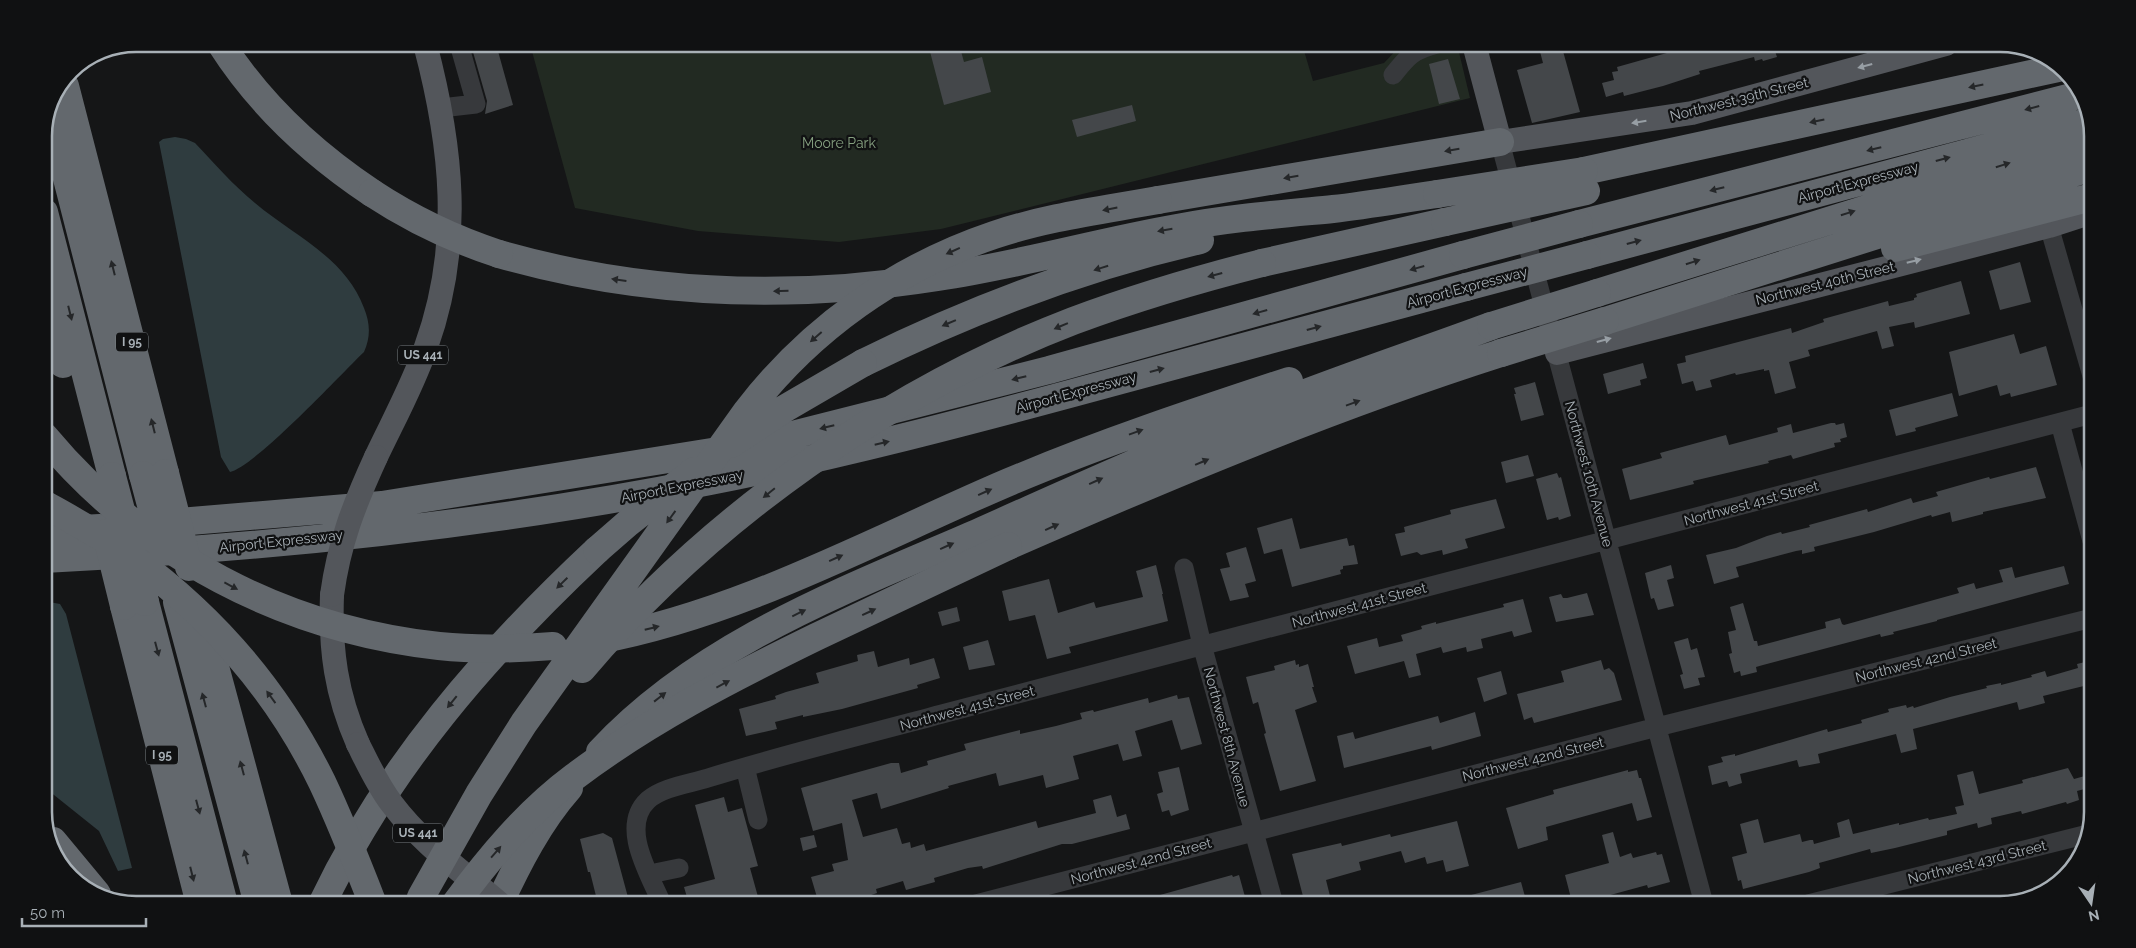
<svg xmlns="http://www.w3.org/2000/svg" width="2136" height="948" viewBox="0 0 2136 948" font-family="Raleway,sans-serif">
  <rect width="100%" height="100%" fill="#151617"/>
  <!-- green -->
  <path fill="#222a22" d="M530,44H1302L1313,81L1384,63L1402,44H1457L1470,98L941,229L839,242L698,231L575,208Z"/>
  <!-- water -->
  <path fill="#2f3c3f" d="M175,137L186,139L195,143C214,163 233,185 255,203C294,236 345,257 364,308C370,323 371,336 364,352C340,375 256,466 230,472L221,457L159,142L163,139Z
    M44,601L60,604L66,614L132,868L118,871L99,831L44,787Z"/>
  <!-- building -->
  <path fill="#44474a" d="M475,44H496L513,105L485,114L487,101L471,45Z
    M928,44H959L964,62L982,57L991,92L944,105Z
    M1538,44H1561L1580,112L1532,123L1517,70L1543,63Z
    M1680,44H1786V47L1775,51L1777,57L1763,61L1762,59L1755,61L1754,57L1699,71L1700,74L1663,86L1624,96L1623,92L1606,97L1602,83L1614,80L1612,72L1618,71L1617,67L1681,49Z
    M1448,59L1460,99L1439,104L1429,64Z
    M1132,105L1136,121L1077,137L1072,120Z
    M2020,262L2031,302L2000,310L1989,271Z
    M1961,281L1970,314L1915,328L1914,322L1889,327L1894,346L1882,349L1877,331L1808,350L1810,356L1789,362L1796,388L1775,394L1769,370L1764,371V369L1736,375L1735,373L1710,380L1712,387L1696,391L1693,381L1682,384L1677,364L1686,362L1685,356L1791,328L1792,333L1824,322L1823,319L1888,301L1889,306L1914,300V298L1917,297L1916,294Z
    M2014,334L2020,354L2046,346L2057,385L2011,397L2010,393L2000,396L1997,385L1959,396L1949,352Z
    M1643,363L1647,378L1640,380L1641,385L1608,394L1603,374Z
    M1535,382L1544,415L1521,421L1514,394H1516L1514,388Z
    M1952,393L1958,416L1915,428L1916,431L1896,436L1889,410Z
    M1831,423H1835L1836,425L1844,423L1847,437L1840,439L1841,442L1834,443L1835,447L1793,459L1791,455L1768,461L1769,463L1693,481L1694,484L1630,500L1622,469L1662,458L1660,453L1726,435L1729,445L1778,432L1777,428L1791,424L1793,433Z
    M1528,455L1534,476L1506,483L1501,462Z
    M2036,467L2046,498L1983,512V514L1952,522L1950,512L1932,517L1931,515L1874,532L1814,547L1815,551L1802,554V550L1796,551L1736,567L1739,577L1714,584L1706,555L1736,548L1767,536L1781,532L1782,534L1810,527L1809,525L1867,509L1868,512L1911,498L1913,503L1938,496L1936,492L1978,480L1989,477L1990,479Z
    M1557,473L1559,478L1561,477L1571,516L1559,520L1558,517L1547,520L1536,479Z
    M1496,499L1505,528L1465,539L1468,548L1443,555L1442,550L1421,555L1417,552L1401,556L1395,534L1405,532L1404,527L1451,514L1450,510Z
    M1292,518L1300,549L1347,538L1349,546L1354,545L1358,564L1343,566V569L1340,570L1341,574L1292,587L1282,549L1264,554L1257,528Z
    M1246,547L1256,581L1245,584L1249,597L1230,601L1220,569L1230,567L1226,553Z
    M1156,565L1163,594H1162L1168,621L1069,647L1071,653L1047,659L1035,615L1009,621L1002,591L1049,579L1058,613L1094,602L1096,608L1143,597L1136,571Z
    M1671,565L1674,578L1667,580L1674,606L1658,610L1654,598L1651,599L1645,573Z
    M2064,566L2069,584L1937,620V621L1893,632L1894,634L1881,637L1880,634L1763,665L1756,667L1757,672L1741,676L1740,671L1734,673L1729,654L1732,653L1728,632L1736,630L1730,607L1743,603L1754,641H1757L1758,646L1826,628L1825,622L1840,618L1842,624L1844,625L1959,593L1957,588L1974,583L1976,589L2003,582L1999,570L2012,567L2015,578Z
    M1587,593L1594,615L1556,622L1549,597L1561,594L1563,598H1567Z
    M1523,599L1532,632L1514,637L1512,631L1481,639L1483,648L1467,652L1466,647L1443,653L1441,647L1416,654L1421,675L1409,678L1404,661L1355,674L1347,646L1377,638L1379,647L1403,641L1401,635L1422,629L1421,626L1436,622V624L1504,607L1503,604Z
    M957,607L960,621L942,626L938,612Z
    M1688,638L1691,650L1697,648L1705,677L1698,678L1700,685L1684,689L1680,675L1683,674L1674,642Z
    M988,640L995,665L969,670L963,647Z
    M874,651L878,667L909,658L910,665L934,658L940,678L917,685L918,688L842,709L803,717V715L775,722L777,729L746,736L739,709L776,699L775,696L786,692L819,683L816,673L858,661L857,655Z
    M1295,660L1296,665L1299,664V667L1308,664L1314,687H1312L1317,702L1295,710L1316,781L1280,791L1264,734L1266,733L1258,702L1253,704L1246,677L1275,670L1274,666Z
    M1601,660L1604,670L1609,668L1614,673L1622,700L1534,723L1532,717L1524,720L1517,694L1564,682L1561,671Z
    M2089,661L2092,671V684L2043,696L2045,703L2019,710L2017,702L1913,729L1917,749L1901,753L1896,734L1818,754L1820,763L1799,767L1797,760L1740,774L1742,783L1729,787L1727,781L1712,785L1708,766L1723,762L1721,757L1735,754V756L1827,729L1828,732L1862,723L1861,720L1889,712L1888,709L1906,705L1907,708L1913,706L1914,708L1950,697L1987,688L1986,686L2001,683V685L2032,677L2031,675L2045,671L2047,677L2078,668L2077,664Z
    M1501,671L1507,694L1484,702L1477,678Z
    M1177,695L1178,699L1189,697L1202,744L1181,750L1172,720L1135,731L1142,756L1123,761L1118,744L1073,756L1079,779L1046,788L1043,775L999,786L996,773L948,786L949,788L881,809L877,793L852,800L863,837L897,828L902,844L910,842L911,848L924,844L926,851L1036,821L1038,828L1096,813L1093,800L1111,795L1117,817L1126,814L1130,829L1072,844H1062L983,869L982,866L968,868L934,878L935,882L906,890L903,881L876,889L877,893L854,901L842,904H819L811,877L834,871L832,864L848,860L842,823L813,831L801,788L891,763H899L901,773L928,765L927,761L966,750L964,744L1020,730V734L1056,726L1082,719L1080,713L1093,710L1094,712L1148,698L1149,703Z
    M1475,712L1481,736L1432,750L1431,746L1344,768L1337,736L1353,732L1355,739L1438,716L1440,723Z
    M1179,767L1189,810L1171,816L1169,810L1162,812L1157,794L1163,792L1158,772Z
    M2068,768L2074,779L2092,774V787L2077,791L2079,800L2067,804L2066,802L2022,814L2021,811L1991,818L1992,824L1978,828L1977,823L1947,831V835L1895,848L1871,853L1870,849L1819,863L1820,868L1809,872L1743,889L1741,880L1738,881L1732,857L1747,853L1740,824L1758,819L1764,843L1800,834L1802,842L1810,840H1813L1814,844L1840,837L1837,823L1849,819L1853,834L1899,823V825L1928,818L1929,820L1957,814L1955,807L1964,805L1957,775L1973,771L1979,794L2023,783L2022,780Z
    M1628,770V772L1637,770L1639,778H1641L1652,817L1637,821L1632,803L1546,827L1548,840L1518,849L1506,808L1554,794L1553,790Z
    M724,797L728,812L742,808L758,866L750,868L760,904H689L684,887L715,879L695,805Z
    M1457,821L1469,866L1446,872L1443,860L1427,864L1425,857L1405,863L1401,851L1359,862L1361,870L1326,880L1332,904H1305L1292,854L1341,843L1342,846L1390,834L1391,837Z
    M1613,832L1620,857L1631,853L1633,858L1656,852L1657,855L1662,854L1670,882L1648,888L1647,885L1603,897L1604,899L1596,901V904H1582L1581,900L1572,902L1565,875L1609,863L1602,835Z
    M603,833L612,838L629,901L617,904H598L590,872H588L580,839Z
    M814,835L817,847L803,851L800,838Z
    M1232,875L1233,877L1239,875L1247,904H1221L1220,899L1198,904H1143L1142,900Z
    M1521,882L1527,904H1453L1452,900Z"/>
  <g fill="none" stroke-linecap="round" stroke-linejoin="round">
    <!-- minor -->
    <path stroke="#37393c" stroke-width="19" d="M1393,75C1408,56 1413,50 1437,44
      M441,108L476,104L459,44
      M1500,142L1704,904
      M2049,226L2092,376
      M2060,423L2092,541
      M1184,568L1202,645L1274,904
      M745,767L758,820
      M650,874L679,868
      M662,904C650,875 619,827 648,800C663,787 689,784 708,778C785,754 864,735 942,714C1325,613 1708,513 2092,414
      M976,904L1657,727L2092,618
      M1808,904L2088,834"/>
    <!-- major -->
    <path stroke="#53565b" stroke-width="24" d="M1474,44L1500,142L1692,113L1946,44
      M1557,353L2049,226L2092,212
      M376,457C393,421 413,385 426,347C463,244 452,146 425,44
      M332,595C330,650 336,694 358,744"/>
    <!-- highway -->
    <path stroke="#63686d" stroke-width="28" d="M221,44C260,105 312,153 372,193
      M65,86L165,473
      M51,116L143,475
      M1584,171L2058,68
      M1158,200L1500,142
      M44,212L112,476
      M1579,224L2079,95
      M1895,248L2092,197
      M499,254C642,295 792,300 938,277C1019,265 1097,242 1177,228C1229,218 1281,214 1333,209C1368,205 1402,199 1437,194
      M1587,255L2071,125L2089,123
      M1262,263L1445,222
      M44,290L63,364
      M1597,293L2078,143
      M1605,321L2092,167
      M863,363C970,310 1084,267 1200,240
      M155,524L382,505L749,446L1049,370L1463,255
      M44,531L100,528
      M1008,546C1170,475 1332,407 1501,353
      M44,559C266,548 491,525 710,481C841,455 970,421 1099,386C1222,353 1344,320 1466,287
      M145,602L224,904
      M177,602L258,904
      M124,606L200,904
      M203,622L279,904
      M598,640C743,613 875,539 1009,482C1101,443 1195,412 1289,381
      M600,752C700,644 845,590 977,533C1067,493 1156,452 1247,416C1327,383 1410,356 1491,326
      M53,841L97,894
      M322,904C387,767 487,653 597,550
      M499,904C518,863 539,822 569,788"/>
    <!-- major-bridge -->
    <path stroke="#53565b" stroke-width="24" d="M332,595C339,543 354,505 376,457
      M358,744C368,764 378,786 392,804C422,844 463,872 500,904"/>
    <!-- highway-bridge -->
    <path stroke="#63686d" stroke-width="28" d="M372,193C413,220 453,239 499,254
      M1437,194L1584,171
      M1445,222L1586,191
      M1463,255L1579,224
      M1466,287L1587,255
      M1491,326L1597,293
      M1501,353L1605,321
      M44,436C144,556 284,629 439,646C477,650 515,649 553,646
      M731,444L784,409L863,363
      M165,473L189,567
      M143,475L163,550
      M112,476L145,602
      M44,504C74,521 104,537 131,557C212,616 278,692 322,782C341,822 357,863 373,904
      M106,533L124,606
      M597,550L628,523L694,471
      M582,669C710,518 888,392 1073,321C1135,298 1199,279 1262,263
      M421,897L479,794L524,723L747,411C810,329 896,268 994,235C1047,217 1104,210 1158,200
      M455,904C489,858 527,812 574,777C648,721 732,678 816,637C880,606 944,576 1008,546"/>
  </g>
  <!-- one-way arrows -->
  <defs><path id="oneway-solid" d="M-6-.8H1V-3.2L6.5 0L1 3.2V.8H-6Z" transform="scale(1.25)"/></defs>
  <g fill="#979ea4">
    <use href="#oneway-solid" transform="translate(1865 66) rotate(165)"/>
    <use href="#oneway-solid" transform="translate(1639 122) rotate(171)"/>
    <use href="#oneway-solid" transform="translate(1914 261) rotate(-14)"/>
    <use href="#oneway-solid" transform="translate(1604 340) rotate(-15)"/>
  </g>
  <g fill="#252729">
    <use href="#oneway-solid" transform="translate(1976 86) rotate(168)"/>
    <use href="#oneway-solid" transform="translate(2032 108) rotate(165)"/>
    <use href="#oneway-solid" transform="translate(1817 121) rotate(168)"/>
    <use href="#oneway-solid" transform="translate(1874 149) rotate(166)"/>
    <use href="#oneway-solid" transform="translate(1452 150) rotate(170)"/>
    <use href="#oneway-solid" transform="translate(1943 159) rotate(-15)"/>
    <use href="#oneway-solid" transform="translate(2003 165) rotate(-17)"/>
    <use href="#oneway-solid" transform="translate(1291 177) rotate(170)"/>
    <use href="#oneway-solid" transform="translate(1717 189) rotate(166)"/>
    <use href="#oneway-solid" transform="translate(1110 209) rotate(169)"/>
    <use href="#oneway-solid" transform="translate(1848 213) rotate(-18)"/>
    <use href="#oneway-solid" transform="translate(1165 230) rotate(170)"/>
    <use href="#oneway-solid" transform="translate(1634 242) rotate(-15)"/>
    <use href="#oneway-solid" transform="translate(953 251) rotate(156)"/>
    <use href="#oneway-solid" transform="translate(1693 262) rotate(-18)"/>
    <use href="#oneway-solid" transform="translate(113 268) rotate(-104)"/>
    <use href="#oneway-solid" transform="translate(1101 268) rotate(163)"/>
    <use href="#oneway-solid" transform="translate(1417 268) rotate(164)"/>
    <use href="#oneway-solid" transform="translate(1215 275) rotate(165)"/>
    <use href="#oneway-solid" transform="translate(619 280) rotate(-172)"/>
    <use href="#oneway-solid" transform="translate(781 291) rotate(179)"/>
    <use href="#oneway-solid" transform="translate(1260 312) rotate(164)"/>
    <use href="#oneway-solid" transform="translate(70 313) rotate(76)"/>
    <use href="#oneway-solid" transform="translate(949 323) rotate(157)"/>
    <use href="#oneway-solid" transform="translate(1061 326) rotate(157)"/>
    <use href="#oneway-solid" transform="translate(1314 328) rotate(-15)"/>
    <use href="#oneway-solid" transform="translate(816 337) rotate(139)"/>
    <use href="#oneway-solid" transform="translate(1157 370) rotate(-15)"/>
    <use href="#oneway-solid" transform="translate(1019 378) rotate(166)"/>
    <use href="#oneway-solid" transform="translate(1353 403) rotate(-20)"/>
    <use href="#oneway-solid" transform="translate(153 426) rotate(-104)"/>
    <use href="#oneway-solid" transform="translate(827 427) rotate(166)"/>
    <use href="#oneway-solid" transform="translate(1136 432) rotate(-20)"/>
    <use href="#oneway-solid" transform="translate(882 443) rotate(-13)"/>
    <use href="#oneway-solid" transform="translate(1202 462) rotate(-23)"/>
    <use href="#oneway-solid" transform="translate(1096 481) rotate(-24)"/>
    <use href="#oneway-solid" transform="translate(985 492) rotate(-24)"/>
    <use href="#oneway-solid" transform="translate(769 493) rotate(141)"/>
    <use href="#oneway-solid" transform="translate(671 517) rotate(126)"/>
    <use href="#oneway-solid" transform="translate(1052 527) rotate(-24)"/>
    <use href="#oneway-solid" transform="translate(947 546) rotate(-24)"/>
    <use href="#oneway-solid" transform="translate(836 558) rotate(-24)"/>
    <use href="#oneway-solid" transform="translate(562 583) rotate(136)"/>
    <use href="#oneway-solid" transform="translate(231 586) rotate(28)"/>
    <use href="#oneway-solid" transform="translate(869 612) rotate(-25)"/>
    <use href="#oneway-solid" transform="translate(799 613) rotate(-26)"/>
    <use href="#oneway-solid" transform="translate(652 628) rotate(-14)"/>
    <use href="#oneway-solid" transform="translate(157 649) rotate(75)"/>
    <use href="#oneway-solid" transform="translate(723 684) rotate(-28)"/>
    <use href="#oneway-solid" transform="translate(271 697) rotate(-126)"/>
    <use href="#oneway-solid" transform="translate(660 697) rotate(-38)"/>
    <use href="#oneway-solid" transform="translate(204 700) rotate(-105)"/>
    <use href="#oneway-solid" transform="translate(452 702) rotate(129)"/>
    <use href="#oneway-solid" transform="translate(242 768) rotate(-105)"/>
    <use href="#oneway-solid" transform="translate(198 807) rotate(75)"/>
    <use href="#oneway-solid" transform="translate(496 852) rotate(-49)"/>
    <use href="#oneway-solid" transform="translate(246 857) rotate(-105)"/>
    <use href="#oneway-solid" transform="translate(192 874) rotate(76)"/>
  </g>
  <g text-anchor="middle" stroke-width="4.5" stroke-linejoin="round" paint-order="stroke">
    <!-- shield labels -->
    <g fill="#101112" stroke="#7a8085" stroke-width="1">
      <rect x="116" y="332.5" width="32" height="19" rx="4"/>
      <rect x="398" y="345.5" width="50" height="19" rx="4"/>
      <rect x="146" y="745.5" width="32" height="19" rx="4"/>
      <rect x="393" y="823.5" width="50" height="19" rx="4"/>
    </g>
    <g font-size="12" font-weight="bold" fill="#a8b0b6">
      <text x="132" y="346">I 95</text>
      <text x="423" y="359">US 441</text>
      <text x="162" y="759">I 95</text>
      <text x="418" y="837">US 441</text>
    </g>
    <!-- street labels -->
    <g font-size="14" fill="#a8b0b6" stroke="#101112">
      <text transform="translate(1739 99) rotate(-14)" y="5">Northwest 39th Street</text>
      <text transform="translate(1858 182) rotate(-15)" y="5">Airport Expressway</text>
      <text transform="translate(1825 283) rotate(-14)" y="5">Northwest 40th Street</text>
      <text transform="translate(1467 287) rotate(-15)" y="5">Airport Expressway</text>
      <text transform="translate(1076 392) rotate(-15)" y="5">Airport Expressway</text>
      <text transform="translate(1589 474) rotate(75)" y="5">Northwest 10th Avenue</text>
      <text transform="translate(682 486) rotate(-11)" y="5">Airport Expressway</text>
      <text transform="translate(1751 503) rotate(-15)" y="5">Northwest 41st Street</text>
      <text transform="translate(281 541) rotate(-6)" y="5">Airport Expressway</text>
      <text transform="translate(1359 605) rotate(-15)" y="5">Northwest 41st Street</text>
      <text transform="translate(1926 660) rotate(-14)" y="5">Northwest 42nd Street</text>
      <text transform="translate(967 708) rotate(-15)" y="5">Northwest 41st Street</text>
      <text transform="translate(1227 737) rotate(75)" y="5">Northwest 8th Avenue</text>
      <text transform="translate(1533 759) rotate(-14)" y="5">Northwest 42nd Street</text>
      <text transform="translate(1141 861) rotate(-15)" y="5">Northwest 42nd Street</text>
      <text transform="translate(1977 862) rotate(-14)" y="5">Northwest 43rd Street</text>
    </g>
    <!-- park labels -->
    <g font-size="14" fill="#86a080" stroke="#101112">
      <text x="839" y="148">Moore Park</text>
    </g>
  </g>
  <!-- crop -->
  <path d="M0 0H2136V948H0ZM136 52H2000A84 84 0 0 1 2084 136V812A84 84 0 0 1 2000 896H136A84 84 0 0 1 52 812V136A84 84 0 0 1 136 52Z" fill="#101112" fill-rule="evenodd"/>
  <path fill="none" stroke="#a8b0b6" stroke-width="2.5" d="M136 52H2000A84 84 0 0 1 2084 136V812A84 84 0 0 1 2000 896H136A84 84 0 0 1 52 812V136A84 84 0 0 1 136 52Z"/>
  <!-- north arrow -->
  <g transform="translate(2091 903) rotate(167)" stroke="#101112" stroke-width="4" paint-order="stroke">
  <path d="M0-4L9 19L0 12L-9 19Z" fill="#a8b0b6"/>
  <text y="-8" font-size="14" font-weight="bold" text-anchor="middle" fill="#a8b0b6">N</text>
  </g>
  <!-- scale -->
  <path d="M22 918v8h124v-8" fill="none" stroke="#a8b0b6" stroke-width="2.5"/>
  <text x="30" y="918" font-size="15" fill="#a8b0b6" stroke="#101112" stroke-width="4" paint-order="stroke">50 m</text>
</svg>
